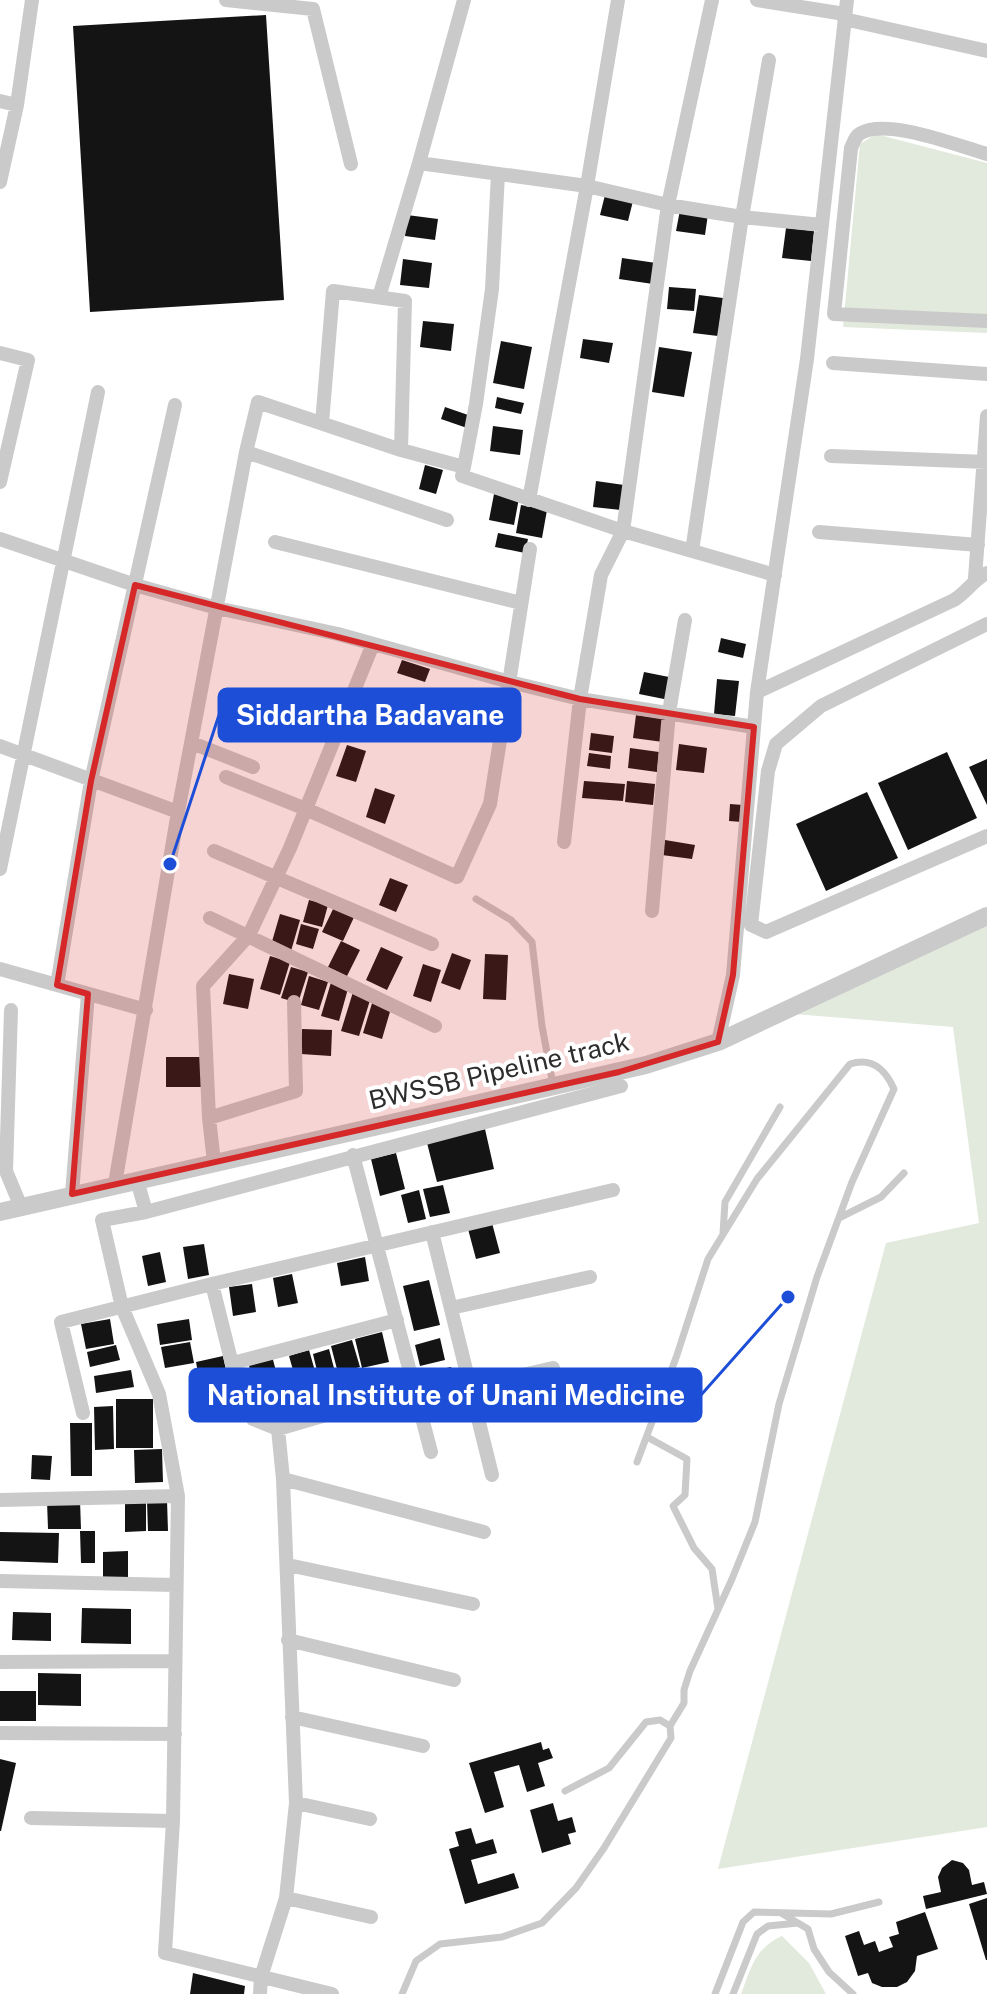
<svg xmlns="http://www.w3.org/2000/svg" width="987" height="1994" viewBox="0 0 987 1994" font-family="'Public Sans',sans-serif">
  <rect width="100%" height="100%" fill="#fff"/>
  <!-- green -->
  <path fill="#e2e9dd" d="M876,134L987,163V333L843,327L860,144Z
    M987,913V1827L718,1869L886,1243L979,1223L953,1027L782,1013Z
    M782,1936L809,1963L826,1994H741C751,1968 755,1948 782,1936Z"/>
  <!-- building -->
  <path fill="#141414" d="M266,15L284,300L90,312L73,26Z
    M605,195L633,201L628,221L600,215Z
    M680,210L708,214L705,235L676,231Z
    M407,215L438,219L435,240L405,236Z
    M786,228L814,231L811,261L782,258Z
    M622,258L656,263L653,284L619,279Z
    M403,259L432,263L429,288L400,285Z
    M669,287L696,289L694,311L667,309Z
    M699,295L723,298L718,336L693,333Z
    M423,321L454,324L451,351L420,347Z
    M583,339L613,343L609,363L580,358Z
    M501,341L532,347L524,389L493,383Z
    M659,347L692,352L684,397L652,392Z
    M497,397L524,403L521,414L495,408Z
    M445,407L471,416L467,428L441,419Z
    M493,426L523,430L520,455L490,451Z
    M425,465L443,470L436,494L419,489Z
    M596,481L624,485L621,510L593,507Z
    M494,494L519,498L514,525L489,520Z
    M521,505L547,510L542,538L516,533Z
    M498,533L528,539L525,553L495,547Z
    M721,638L746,644L743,658L718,652Z
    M402,660L430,669L425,682L397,673Z
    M644,672L674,678L669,700L639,694Z
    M717,679L739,681L735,716L714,714Z
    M636,715L665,719L663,742L633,738Z
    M591,733L614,736L612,753L589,750Z
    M679,744L707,748L704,773L676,770Z
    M347,745L366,751L356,782L336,776Z
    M630,748L659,752L657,772L628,768Z
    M947,752L977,818L908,850L878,783Z
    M589,753L611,756L610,769L587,766Z
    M987,759V805L969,767Z
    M584,781L625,784L623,801L582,798Z
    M627,781L655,784L653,805L625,802Z
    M375,788L395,795L385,824L366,817Z
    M867,792L898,858L826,891L796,824Z
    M730,804L743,805L742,822L729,821Z
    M665,840L695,845L692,859L662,855Z
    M390,878L408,885L396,912L379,905Z
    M309,900L328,905L322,927L303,922Z
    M335,905L355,915L343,941L322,932Z
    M280,914L300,920L291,951L271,945Z
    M301,924L319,929L313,949L296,944Z
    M341,941L360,950L347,976L328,967Z
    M381,947L403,957L387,990L366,980Z
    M452,953L471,960L460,990L441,983Z
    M485,954L508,955L506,1000L483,999Z
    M270,956L290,962L280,995L260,989Z
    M423,964L441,970L431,1002L413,996Z
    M291,967L308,972L298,1003L281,998Z
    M229,974L254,979L248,1009L223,1004Z
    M309,976L328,982L319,1010L301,1005Z
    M332,979L349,985L339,1021L321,1016Z
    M353,992L371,997L359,1036L341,1031Z
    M373,1000L392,1005L382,1039L363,1033Z
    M302,1029L332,1030L331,1056L301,1054Z
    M166,1057H202V1087H166Z
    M485,1129L494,1169L437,1182L427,1143Z
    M396,1153L405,1189L380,1196L371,1159Z
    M443,1185L450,1213L430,1217L423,1189Z
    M419,1190L426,1219L408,1223L401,1195Z
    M492,1223L500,1253L476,1259L468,1229Z
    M204,1244L209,1275L188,1279L183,1247Z
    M160,1252L166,1282L148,1286L142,1256Z
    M365,1257L369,1281L341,1286L337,1263Z
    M292,1274L298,1303L278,1307L273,1278Z
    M429,1280L440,1325L414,1331L403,1286Z
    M252,1284L256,1312L233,1316L229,1287Z
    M110,1319L114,1344L86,1349L81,1324Z
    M189,1319L192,1340L160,1345L157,1324Z
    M382,1332L389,1362L362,1368L355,1339Z
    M440,1338L445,1360L420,1366L415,1345Z
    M352,1340L360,1367L338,1373L331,1346Z
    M190,1342L194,1363L165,1368L161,1347Z
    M116,1345L120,1360L90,1367L87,1352Z
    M329,1349L335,1372L318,1375L313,1354Z
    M309,1350L317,1378L297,1384L289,1356Z
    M223,1356L229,1384L201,1389L196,1362Z
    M272,1356L280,1386L256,1392L248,1362Z
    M451,1367L457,1388L425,1396L419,1374Z
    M131,1370L134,1387L96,1393L94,1376Z
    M116,1399H153V1448H116Z
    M113,1406L114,1449L95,1450L94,1407Z
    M70,1423H92V1476H71Z
    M162,1449L163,1482L135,1483L134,1450Z
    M32,1455L52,1456L50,1480L31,1479Z
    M80,1500L81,1529H48L47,1501Z
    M146,1500V1531L125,1532V1501Z
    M167,1500L168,1531H148L147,1501Z
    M80,1531H95V1563H81Z
    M0,1532L59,1533L58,1563L0,1561Z
    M128,1551V1578H103V1552Z
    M82,1608L131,1609V1644L81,1643Z
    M13,1612L51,1613V1641L12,1640Z
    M38,1673L81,1674V1706L38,1705Z
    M0,1691H36V1721H0Z
    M541,1742L543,1750L549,1748L553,1758L538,1763L545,1786L527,1792L519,1765L494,1772L504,1807L485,1813L469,1763Z
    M0,1759L16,1763L1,1831H0Z
    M553,1803L558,1821L572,1817L576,1832L568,1834L571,1844L542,1853L530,1810Z
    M471,1828L476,1844L493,1839L497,1853L471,1860L478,1884L514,1873L519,1888L465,1904L449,1849L459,1846L455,1832Z
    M952,1860L963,1863L969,1870L972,1885L984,1882L987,1894L926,1909L923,1896L941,1892L938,1877L942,1868Z
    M987,1898V1960H986L969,1904Z
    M925,1912L938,1949L917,1956L915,1971L907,1982L897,1987H882L872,1983L868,1973L858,1976L845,1936L859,1931L864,1945L875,1941L879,1952L893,1947L889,1937L899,1934L896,1922Z
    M193,1973L245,1986L244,1994H190Z"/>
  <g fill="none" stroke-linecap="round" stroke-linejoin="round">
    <!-- service -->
    <path stroke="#cacaca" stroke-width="7" d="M476,899L511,920L532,942L542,1026L553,1085
      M839,1218L881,1197L904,1173
      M723,1233L725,1202L780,1107
      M647,1437L687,1459L685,1495L673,1506L694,1548L712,1569L718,1609
      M637,1462L677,1355L708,1259L757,1179L850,1064C872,1057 885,1069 894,1089L852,1182L817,1277L779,1404L755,1522L732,1579L690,1671L684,1690V1703L670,1726
      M781,1913L808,1929L814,1949L829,1972L853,1994
      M402,1994L416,1961L440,1944L502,1937L542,1923L576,1888L604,1848L671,1738L670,1726L660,1720L646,1722L609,1768L565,1791
      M715,1994L743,1922L754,1912L831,1914L879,1902
      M733,1994L757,1934L768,1926L798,1923"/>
    <!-- minor -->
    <path stroke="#cacaca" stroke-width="14" d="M226,0L313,9L351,164
      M464,0L419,163L587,186L668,205L742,217L692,551
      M757,0L845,14
      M844,19L987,51
      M769,60L742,217L822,225
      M0,101L17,105L32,0
      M987,154C958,146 888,118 861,133C855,136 854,142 851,148L834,314L987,321
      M0,182L17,105
      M379,297L419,163
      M0,353L28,360L0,482
      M833,363L987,374
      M322,423L333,291L405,301L401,450
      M246,452L447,520
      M831,456L987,462
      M464,467L476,404L492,289L498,174
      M529,500L587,186L618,0
      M819,532L978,545
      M0,539L135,585L217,608L338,634L510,682L580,699L754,727
      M275,542L521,603
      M975,578L987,416
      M987,624L821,706L776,744L768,771L751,925L766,932L987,836
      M757,692L954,600C967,592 973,580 987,573
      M265,709L336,735
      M192,743L253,767
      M0,746L178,812
      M226,777L306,809L457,877L490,804L530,549
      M564,842L580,699L601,575L623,531L668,205L712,0
      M214,851L432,944
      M0,869L98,392
      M652,911L669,712L685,620
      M210,918L435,1026
      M0,969L146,1010
      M57,985L91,781L175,405
      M11,1010L6,1171L21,1207
      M718,1042L733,975L757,692L807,359L847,0
      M209,1118L296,1091L294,1002
      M353,1155L431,1452
      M214,1162L209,1118L203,986L249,935L290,848L373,644
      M137,1180L146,1212
      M115,1184L178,812L246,452L258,402L401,450L464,467L462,476L623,531L775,575
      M72,1194L88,994
      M432,1232L492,1475
      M212,1284L242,1404L253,1419L278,1429L283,1479L296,1803L286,1898L261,1977L260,1994
      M451,1308L590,1277
      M233,1363L397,1320
      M471,1387L553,1368
      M83,1413L61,1322L212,1284L613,1190
      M278,1429L415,1389
      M283,1479L484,1532
      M0,1500L178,1496
      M288,1565L473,1604
      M0,1581L175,1585
      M288,1640L454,1680
      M0,1662L174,1661
      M292,1717L423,1746
      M0,1733L175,1734
      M296,1803L370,1819
      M31,1818L173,1821
      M286,1898L371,1917
      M332,1994L165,1953L173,1821L178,1496L159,1394L122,1307L102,1220L146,1212L621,1086"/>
    <!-- tertiary -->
    <path stroke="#cacaca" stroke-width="18" d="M0,1212L646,1065L718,1042L987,916"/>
  </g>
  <!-- marked area -->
  <path fill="#d62828" fill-opacity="0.2" stroke="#d62828" stroke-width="6" stroke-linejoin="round" d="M135,585L580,699L754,727L733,975L718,1042L619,1072L72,1194L88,994L57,985L91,781Z"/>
  <g text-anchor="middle" stroke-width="8" stroke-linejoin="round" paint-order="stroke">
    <!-- street labels -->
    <g font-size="26" fill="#2d2d2d" stroke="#fff">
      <text transform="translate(499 1071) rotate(-13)" y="9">BWSSB Pipeline track</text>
    </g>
  </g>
  <!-- callouts -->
  <path fill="none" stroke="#1d4ed8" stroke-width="3" d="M170 864L219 715M788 1297L701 1395"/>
  <g fill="#1d4ed8" stroke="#fff" stroke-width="3">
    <circle cx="170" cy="864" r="8"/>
    <circle cx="788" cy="1297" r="8"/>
  </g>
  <g fill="#1d4ed8" stroke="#1d4ed8" stroke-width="3">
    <rect x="219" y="689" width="301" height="52" rx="8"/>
    <rect x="190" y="1369" width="511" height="52" rx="8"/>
  </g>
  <g font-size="28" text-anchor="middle" font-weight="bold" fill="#fff">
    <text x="370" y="725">Siddartha Badavane</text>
    <text x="446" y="1405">National Institute of Unani Medicine</text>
  </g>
</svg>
